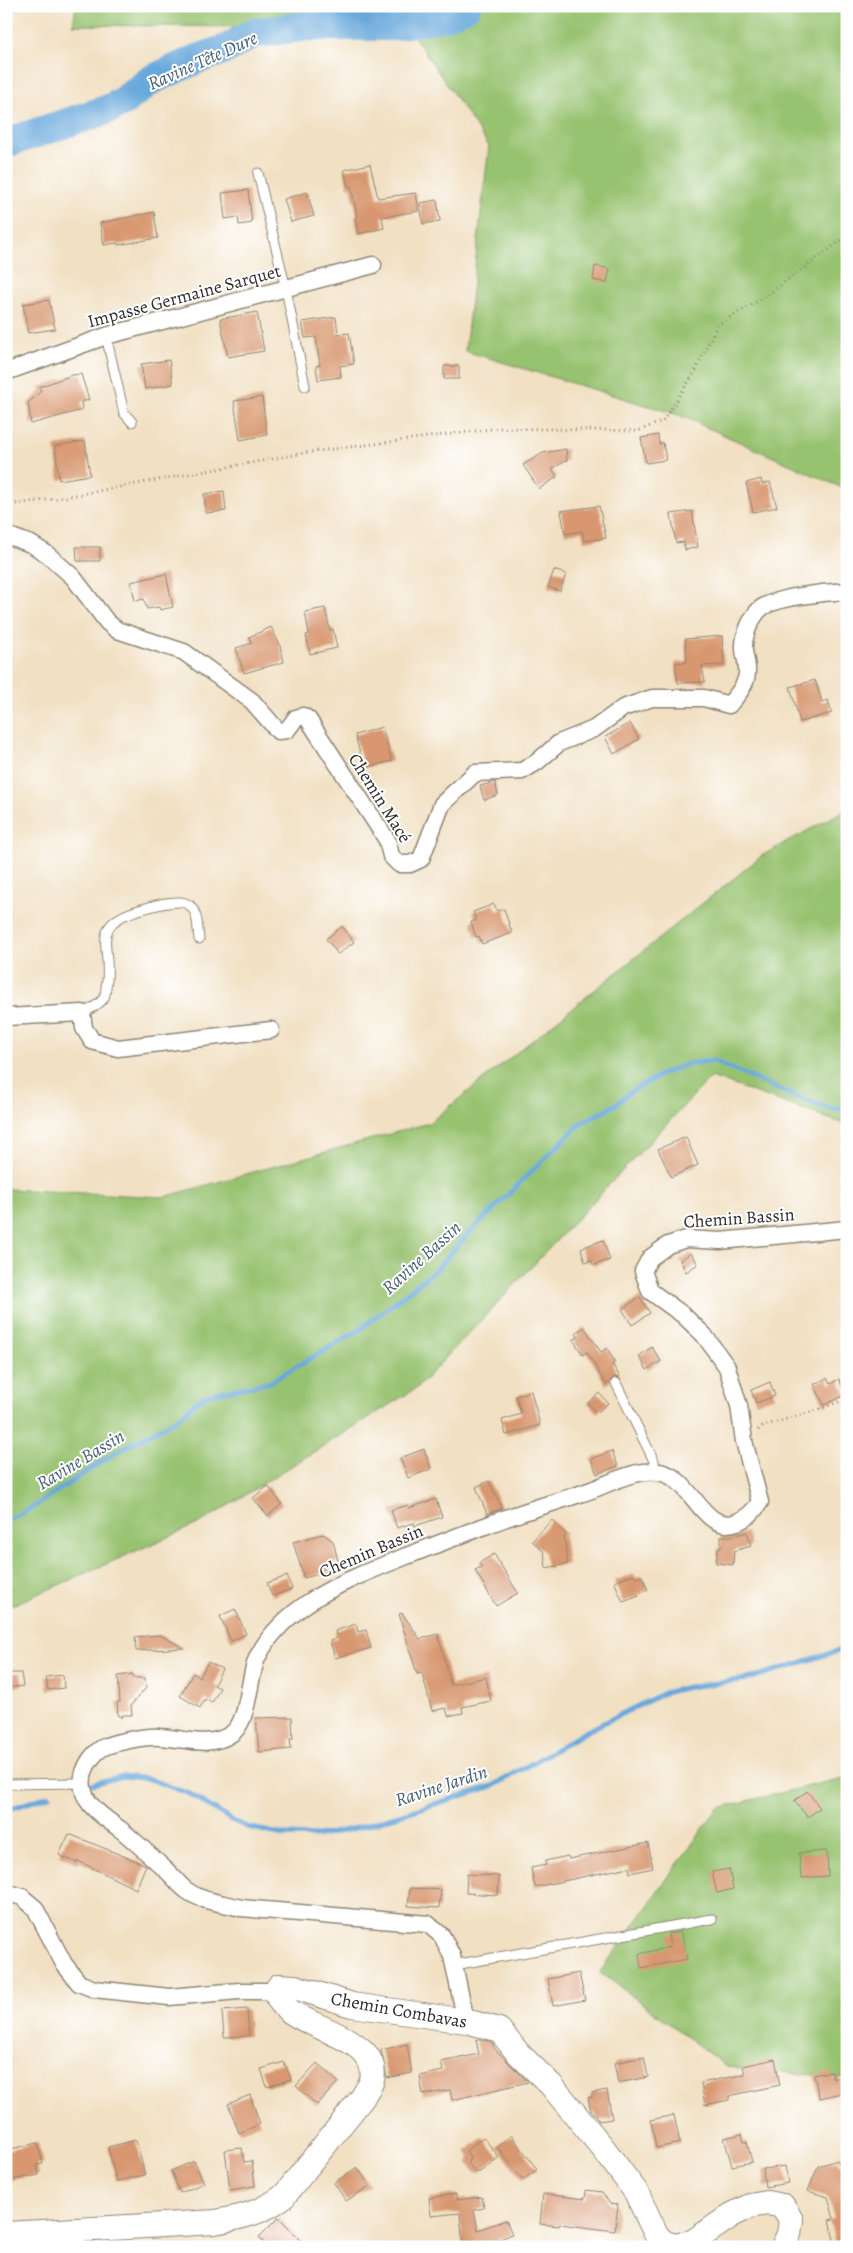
<svg xmlns="http://www.w3.org/2000/svg" width="853" height="2253" viewBox="0 0 853 2253" font-family="Alegreya,serif">
  <rect width="100%" height="100%" fill="#fff"/>
  <filter id="ink" filterUnits="userSpaceOnUse"><feTurbulence type="fractalNoise" baseFrequency=".02" numOctaves="2"/><feDisplacementMap in="SourceGraphic" scale="10" xChannelSelector="R" yChannelSelector="G"/><feConvolveMatrix kernelMatrix="1 2 1 2 8 2 1 2 1" color-interpolation-filters="sRGB"/></filter>
  <filter id="wash" filterUnits="userSpaceOnUse"><feTurbulence type="fractalNoise" baseFrequency=".0096" numOctaves="4" result="noise"/><feDisplacementMap in="SourceGraphic" scale="20" xChannelSelector="R" yChannelSelector="G"/><feGaussianBlur stdDeviation="1.12" result="paint"/><feColorMatrix in="noise" values="0 0 0 0 0 0 0 0 0 0 0 0 0 0 0 0 0 1.4 0 .05"/><feComposite in="paint" operator="in"/></filter>
  <g filter="url(#wash)">
    <rect width="100%" height="100%" fill="#f1e0c2"/>
    <!-- green -->
    <path fill="#97c270" stroke="#61764e" d="M76,6H847V490L679,415L465,351L489,146L409,29L73,25Z
      M847,809V1125L711,1077L418,1387L200,1523L6,1608V1189L164,1197L429,1123L763,855Z
      M847,1777V2078L727,2067L600,1972L718,1808Z"/>
    <g fill="none" stroke-linecap="round" stroke-linejoin="round">
      <!-- stream -->
      <path stroke="#68a8db" stroke-width="5" d="M6,1521L35,1506L113,1454L175,1420L198,1400L210,1394L268,1383L358,1331L436,1270L465,1237L581,1123L604,1111L618,1103L629,1093L660,1075L687,1064L713,1061L804,1100L831,1109H847
        M92,1784L123,1776L149,1779L190,1794L233,1821L247,1827L284,1835L319,1836L360,1827L493,1786L587,1731L664,1693L688,1687L748,1679L847,1648
        M6,1810L49,1796"/>
      <!-- river -->
      <path stroke="#68a8db" stroke-width="30" d="M6,143L106,110L121,103L151,80L195,60L226,49L254,33L308,26H391L445,16L466,6"/>
    </g>
    <g id="blocks">
      <!-- building -->
      <path fill="#d8976f" d="M370,164L378,198L416,193L419,211L382,217L384,228L358,234L355,217L357,216L351,186L348,187L344,170Z
        M248,190L252,223L239,225L238,217L225,219L222,193Z
        M307,192L314,216L291,222L284,199Z
        M437,200L440,221L423,224L420,203Z
        M154,212L158,238L118,245L117,243L104,245L100,223Z
        M595,266L610,269L607,283L593,280Z
        M49,300L55,329L28,333L23,304Z
        M257,312L264,351L228,357L220,319Z
        M336,317L338,334L349,333L354,364L340,366L341,377L318,380L316,366L320,365L316,337L305,338L302,322Z
        M169,360L173,384L145,389L141,364Z
        M444,366H459V379H444Z
        M81,374L89,400L81,402L82,410L31,424L28,403L41,391L39,387L72,375Z
        M262,397L267,435L240,440L234,401Z
        M658,435L659,444L663,443L666,460L646,463L641,438Z
        M85,441L90,475L59,480L55,446Z
        M566,449L567,460L552,469L557,477L539,489L523,465L543,453Z
        M761,479L762,484L770,482L777,507L753,512L746,483Z
        M224,491L226,511L206,513L204,494Z
        M599,506L606,538L584,541L582,531L565,534L561,511Z
        M692,511L698,547L685,550L684,542L676,543L671,514Z
        M76,547H100V561H77Z
        M554,570L566,574L560,591L548,587Z
        M166,574L173,607L160,610L159,607L147,609L144,599L135,601L131,582Z
        M325,608L330,630L333,629L337,648L310,654L306,635L309,634L305,612Z
        M271,627L280,645L284,662L244,673L236,648L252,643L249,637Z
        M722,636L724,665L702,666L705,682L678,683L675,663L687,662L685,639Z
        M815,680L822,702L828,700L832,713L800,722L790,687Z
        M630,723L639,739L614,754L605,737Z
        M382,727L392,761L364,768L355,735Z
        M495,782L498,795L484,800L480,786Z
        M494,904L497,911L504,909L512,933L482,944L479,936L476,937L471,922L476,920L473,912Z
        M342,926L354,942L338,954L326,939Z
        M686,1137L698,1165L671,1177L658,1149Z
        M603,1240L610,1260L593,1265L592,1260L585,1262L581,1248Z
        M691,1253L698,1264L686,1272L680,1260Z
        M640,1297L650,1313L632,1325L622,1309Z
        M584,1327L601,1352L607,1348L615,1362L612,1364L620,1377L613,1378L606,1385L587,1352L583,1355L573,1340L578,1337L576,1333Z
        M652,1347L661,1361L647,1370L639,1356Z
        M827,1378L830,1384L839,1379L846,1395L824,1405L814,1384Z
        M770,1382L775,1396L756,1403L751,1390Z
        M531,1391L540,1425L506,1435L502,1420L521,1414L516,1396Z
        M599,1393L608,1403L597,1413L588,1403Z
        M424,1449L431,1469L408,1478L400,1458Z
        M612,1451L618,1466L597,1474L591,1459Z
        M489,1481L502,1508L487,1514L476,1487Z
        M268,1486L282,1504L268,1516L253,1498Z
        M436,1499L442,1517L415,1526L414,1523L397,1528L391,1510L408,1505L409,1508Z
        M552,1520L566,1534L564,1536L568,1564L546,1568L544,1552L532,1541Z
        M747,1532L751,1546L734,1551L733,1565L716,1563L718,1548H721V1536H733Z
        M323,1534L333,1541L338,1561L332,1563L334,1570L304,1578L293,1542Z
        M494,1554L518,1593L496,1606L475,1570L482,1567L479,1563Z
        M634,1574L636,1578L642,1576L648,1590L638,1594L639,1596L623,1602L614,1581Z
        M287,1576L292,1589L272,1596L267,1583Z
        M235,1609L246,1634L231,1641L220,1616Z
        M402,1613L420,1639L438,1634L451,1685L486,1677L491,1701L462,1707L463,1713L448,1716L446,1708L432,1711L422,1673L417,1674L399,1614Z
        M356,1624L358,1632L366,1630L371,1648L335,1658L330,1641L337,1638L335,1631Z
        M160,1635L184,1648L136,1651L135,1637Z
        M208,1662L222,1669L214,1685L220,1688L212,1703L205,1699L200,1708L180,1696L193,1673L200,1677Z
        M6,1673H21L23,1686L6,1688Z
        M133,1674V1678H145L146,1688L131,1705L132,1715H123L121,1718V1716H118L117,1702H120L118,1676Z
        M63,1675L64,1688L48,1690L46,1677Z
        M292,1717L293,1739H290L291,1749L259,1752L256,1718Z
        M807,1791L820,1808L808,1817L794,1801Z
        M69,1834L146,1865L136,1889L78,1861L77,1863L59,1855Z
        M648,1843L653,1868L630,1873L629,1867L535,1887L531,1868L546,1865L545,1861L568,1856L569,1859Z
        M827,1851L828,1876L801,1878L799,1853Z
        M729,1869L733,1889L717,1893L712,1872Z
        M467,1874L499,1876L498,1895L466,1893Z
        M410,1888L441,1890L439,1908L408,1906Z
        M681,1932L687,1959L641,1968L639,1954L670,1947L668,1934Z
        M579,1973L585,2000L553,2006L548,1979Z
        M247,2009L249,2036L224,2037L222,2011Z
        M479,2039L491,2042L495,2049L528,2082L452,2100L450,2090L423,2095L420,2076L443,2071L441,2062L479,2054L476,2040Z
        M407,2044L412,2073L387,2078L381,2050Z
        M644,2057L648,2077L618,2083L614,2063Z
        M775,2059L780,2085L729,2096V2100L705,2105L701,2083L745,2074L743,2066Z
        M284,2062L291,2079L267,2087L261,2069Z
        M317,2063L338,2082L317,2105L296,2086Z
        M831,2071L833,2079L839,2077L843,2093L819,2098L814,2075Z
        M607,2090L612,2119L599,2121L596,2115L591,2111L588,2098L592,2097V2093Z
        M250,2095L260,2124L239,2133L228,2104Z
        M674,2115L680,2143L656,2148L651,2120Z
        M742,2134L744,2142H747L752,2162L732,2166L724,2138Z
        M511,2135L537,2169L523,2180L497,2147Z
        M483,2137L499,2157L480,2172H475L468,2163L470,2157L466,2151Z
        M136,2140L145,2175L116,2181L108,2147Z
        M38,2143L43,2164L36,2165L39,2175L6,2181V2150Z
        M242,2148L244,2162L252,2161L255,2186L230,2190L225,2150Z
        M838,2160L839,2165L847,2163V2247H836L829,2220L834,2219L828,2197L808,2191L818,2166Z
        M194,2161L204,2183L180,2193L171,2171Z
        M785,2166L788,2183L765,2187L763,2169Z
        M357,2167L370,2186L346,2201L334,2183Z
        M586,2190L602,2192L610,2204L618,2205L615,2231L560,2224L559,2226L540,2224L543,2194L585,2199Z
        M456,2194L457,2200L482,2197L484,2208L474,2210L478,2230L506,2220L512,2234L482,2247H463L460,2213L431,2216L429,2198Z
        M279,2217L306,2247H268L259,2237Z"/>
    </g>
  </g>
  <g filter="url(#ink)">
    <use href="#blocks" fill-opacity="0" stroke="#8e8676" stroke-width="1"/>
    <g fill="none" stroke-linecap="round" stroke-linejoin="round">
      <defs>
        <path id="lane" d="M258,173L286,289L305,386
          M106,336L124,413L132,422
          M82,1013C89,1010 99,1005 104,998C105,995 106,990 106,987C114,948 86,925 139,910C153,906 167,901 181,902C199,904 197,925 199,939
          M616,1383L654,1461L655,1471
          M6,1784L82,1783
          M454,1965L712,1919"/>
        <path id="street" d="M6,372L106,336L373,265
          M6,535L31,544L47,554L73,577L107,622L117,630L184,652L252,701L278,731L287,730L296,718L303,716L308,719L387,840L391,856L399,864H410L421,859L442,804L475,773L522,771L537,762L559,743L594,729L623,708L652,698H704L729,705C736,696 747,685 747,672C748,663 743,654 744,646C744,634 751,619 758,611C770,597 828,592 847,591
          M6,1017L82,1013L84,1028L92,1041L118,1048L271,1030
          M6,1892L22,1897L35,1908L64,1964L79,1983L94,1989L169,1997L239,1991H276
          M466,2021L452,1956L442,1936L428,1924L241,1908C223,1903 202,1902 186,1890C179,1885 174,1877 167,1871C152,1857 136,1842 120,1829C100,1815 76,1800 84,1772C87,1763 94,1753 102,1748C113,1742 147,1736 159,1737C184,1738 209,1749 231,1734C250,1722 248,1675 258,1656C286,1602 352,1578 404,1557C433,1546 463,1534 493,1523C523,1511 553,1503 583,1493C606,1486 634,1468 659,1472C693,1477 702,1535 737,1522C748,1518 754,1511 760,1502L744,1441L739,1406L727,1367L704,1335L683,1315L650,1291L643,1271L650,1258L668,1245L686,1239L720,1241L847,1229"/>
        <path id="secondary" d="M6,2234L215,2222C243,2217 261,2213 284,2196L363,2097C365,2092 371,2085 372,2080C382,2030 282,2030 276,1991L279,1986L295,1987L352,2005L466,2021L499,2030L518,2053L551,2085L603,2148L636,2192L657,2236L665,2243L676,2246L694,2241L732,2215L750,2206L767,2203L783,2206L791,2220L789,2234L783,2247"/>
      </defs>
      <!-- lane casing -->
      <use href="#lane" stroke="#8e8676" stroke-width="11"/>
      <!-- street casing -->
      <use href="#street" stroke="#8e8676" stroke-width="19"/>
      <!-- secondary casing -->
      <use href="#secondary" stroke="#8e8676" stroke-width="26"/>
      <!-- path -->
      <path stroke="#8e8676" stroke-width="3" stroke-dasharray="1 4" stroke-linecap="butt" d="M6,505L54,499L310,452L499,428L638,431L663,421L696,370L717,325L766,296L847,236
        M758,1430L763,1426L814,1411L847,1399"/>
      <!-- lane -->
      <use href="#lane" stroke="#fff" stroke-width="9"/>
      <!-- street -->
      <use href="#street" stroke="#fff" stroke-width="16"/>
      <!-- secondary -->
      <use href="#secondary" stroke="#fff" stroke-width="24"/>
    </g>
  </g>
  <g text-anchor="middle" stroke-width="4" stroke-linejoin="round" paint-order="stroke">
    <!-- street labels -->
    <g font-size="18" fill="#2b2b2b" stroke="#fff">
      <text transform="translate(184 296) rotate(-15)" y="6">Impasse Germaine Sarquet</text>
      <text transform="translate(380 798) rotate(58)" y="6">Chemin Macé</text>
      <text transform="translate(739 1218) rotate(-4)" y="6">Chemin Bassin</text>
      <text transform="translate(371 1551) rotate(-23)" y="6">Chemin Bassin</text>
      <text transform="translate(399 2010) rotate(10)" y="6">Chemin Combavas</text>
    </g>
    <!-- water labels -->
    <g font-size="19" font-style="italic" fill="#435d71" stroke="#fff">
      <text transform="translate(202 60) rotate(-24)" y="7">Ravine Tête Dure</text>
      <text transform="translate(421 1257) rotate(-42)" y="7">Ravine Bassin</text>
      <text transform="translate(80 1459) rotate(-31)" y="7">Ravine Bassin</text>
      <text transform="translate(441 1785) rotate(-18)" y="7">Ravine Jardin</text>
    </g>
  </g>
  <!-- margin -->
  <rect width="853" height="2253" fill="none" stroke="#fff" stroke-width="25"/>
</svg>
